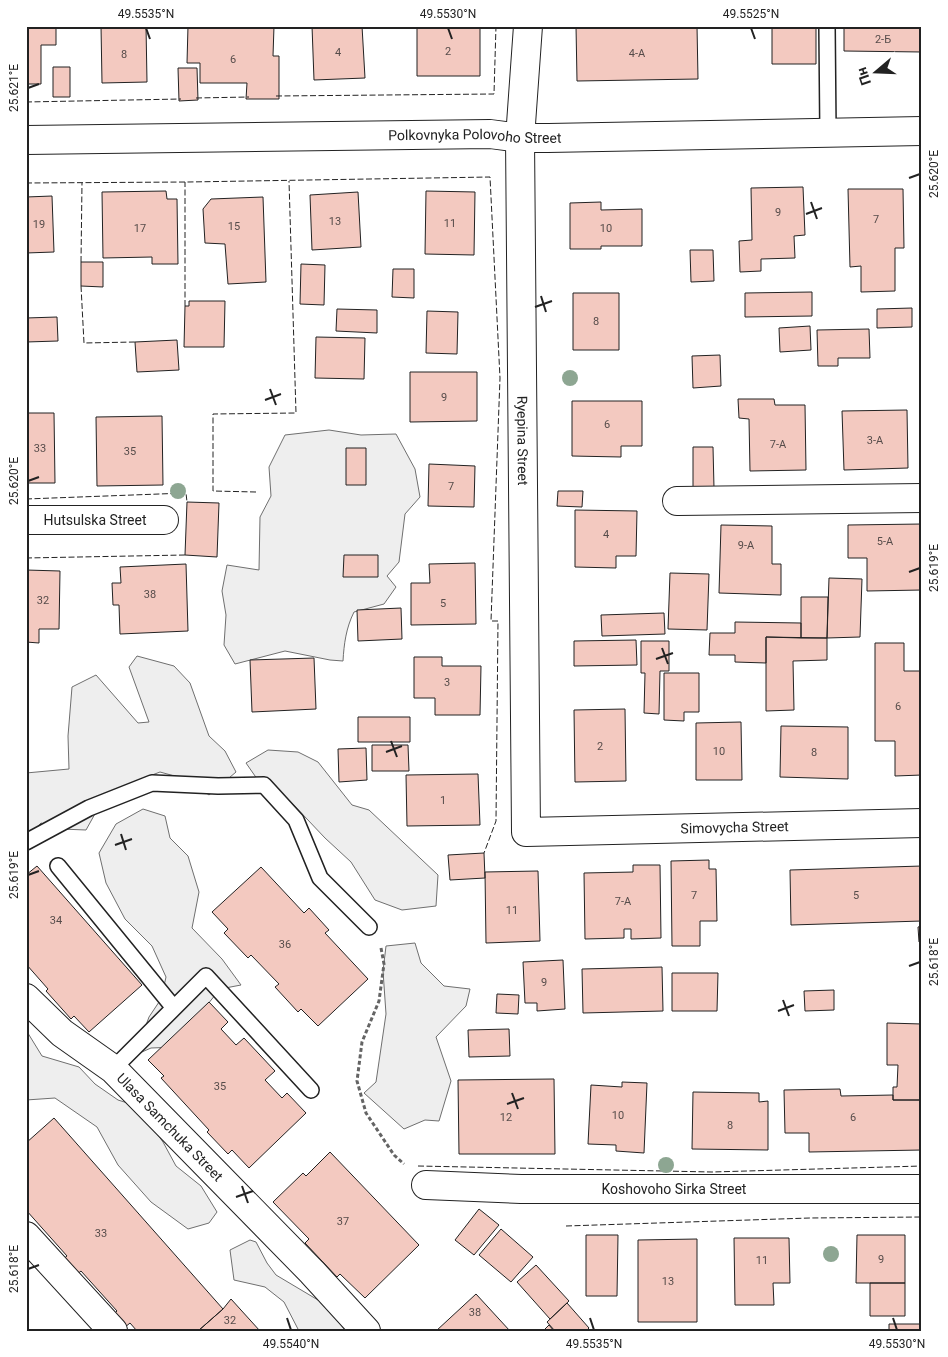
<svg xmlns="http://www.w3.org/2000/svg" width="948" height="1357" viewBox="0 0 948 1357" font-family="Roboto,sans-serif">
  <rect width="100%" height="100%" fill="#fff"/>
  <!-- green -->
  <path fill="#eee" stroke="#6f6f6f" d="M329,430L361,435L396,434L415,469L420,497L405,514L399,562L387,576L396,587L384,604L354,612C346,628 344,644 343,661L330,660L285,651L235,664L224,645L226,615L222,591L227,565L259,570L260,517L271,496L269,467L285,435Z
    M137,656L174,666L190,683L209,736L225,751L236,772L209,795L189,780L160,772L139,780L123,801L96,812L86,830L61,829L41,823L26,838V773L69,769L68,736L72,687L96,675L138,723L149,722L129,667Z
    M268,750L298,752L318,762L352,805L369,810L438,875L436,906L402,910L375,900L351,862L325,838L289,800L262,786L246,763Z
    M143,809L165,816L170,838L188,856L199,892L192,928L222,959L241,985L220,989L195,1020L178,1047L151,1048L135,1055L149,1017L161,999L166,977L152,946L125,919L106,883L99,853L116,824Z
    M415,943L421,963L444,986L470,989L466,1006L436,1037L451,1081L439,1121L425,1120L404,1129L364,1093L376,1082L386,1014L383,971L386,946Z
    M26,1030L42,1056L79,1067L95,1084L118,1100L137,1106L163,1142L176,1166L201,1186L217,1212L209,1223L188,1229L151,1202L118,1165L97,1127L55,1098L26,1100Z
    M250,1240L256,1242L267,1263L276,1275L323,1303L346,1331H299L284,1302L265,1287L234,1280L230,1250Z"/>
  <!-- building -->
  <path fill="#f3c9c0" stroke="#222" d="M26,26H56V45H41V84H26Z
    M101,26H146L147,82L102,83Z
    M188,26H274L273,56H279V99H246L247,83H200V63H187Z
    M312,26H362L365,78L314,80Z
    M417,26H480V76H417Z
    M576,26H697L698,79L577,81Z
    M772,26H816V64H772Z
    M844,26H922V52L844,51Z
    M53,67H70V97H53Z
    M178,68H197L198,100L179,101Z
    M803,187L805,235L794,236L795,258L761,259V271L740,272L739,241L752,240L751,188Z
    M848,189H903L904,248H895V291L861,292V266L850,267Z
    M166,191L167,199H177L178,264H152V257L103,258L102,192Z
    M426,191L475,192L474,255L425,254Z
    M358,192L361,247L312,250L310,195Z
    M52,196L54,252L26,253V197Z
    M263,197L266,282L228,284L225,244L205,243L203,209L211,199Z
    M601,202V210L642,209V246H601V249H570V203Z
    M690,250H713L714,281L691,282Z
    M81,262H103V287L81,286Z
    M301,264L325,265L324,305L300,304Z
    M393,269H414V298L392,297Z
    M812,292V316L745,317V293Z
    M573,293H619V350H573Z
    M189,301H225L224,347H184L185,306H189Z
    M912,308V327L877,328V309Z
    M337,309L377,310V333L336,331Z
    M427,311L458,312L457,354L426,353Z
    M57,317L58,341L26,342V318Z
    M810,326L811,350L780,352L779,328Z
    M869,329L870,358H838V366H818L817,330Z
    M316,337L365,338L364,379L315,378Z
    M177,340L179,370L137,372L135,342Z
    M720,355L721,386L693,388L692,356Z
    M410,372H477V421L410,422Z
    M738,399H774L775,405H805L806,470L750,471L749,419L739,418Z
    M572,401H642V446H621V457L572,456Z
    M907,410L908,468L844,470L842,411Z
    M26,413H54L55,483H26Z
    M162,416L163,485L97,486L96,417Z
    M693,447H713L714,488H693Z
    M346,448H366V485H346Z
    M429,464L475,466L474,507L428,506Z
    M558,491H583L582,507L557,506Z
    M187,502L219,503L217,557L185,555Z
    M575,510L637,511L636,556H616V568L575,567Z
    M922,524V590L867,591V558H848V525Z
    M721,525L772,526V564H781V595L719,593Z
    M344,555H378V577H343Z
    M475,563L476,624L411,625V583H430L429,564Z
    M186,564L188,631L120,634L119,605H113L112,583H121L120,567Z
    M26,570L60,571L59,629H39V643L26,642Z
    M670,573L709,574L707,630L668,629Z
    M829,578L862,579L860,637L827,638Z
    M801,597H828L827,638H801Z
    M401,608L402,639L358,641L357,610Z
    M664,613L665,634L602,636L601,615Z
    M735,622L801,623V638L766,637V663L735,662V655H709L710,633H735Z
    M766,637L827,638V660L793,661L794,710L766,711Z
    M636,640L637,665L574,666V641Z
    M641,641H669V671H660L659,714L644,713L645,673H641Z
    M875,643H904V671H922V775L895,776V741H875Z
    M414,657H442V666H481L480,715H435V698H414Z
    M314,658L316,709L252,712L250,660Z
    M664,673H699V712H684V721L664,720Z
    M625,709L626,781L575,782L574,710Z
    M358,717H410V742H358Z
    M741,722L742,780H696V723Z
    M781,726L848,727V779L780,777Z
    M372,745H408L409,771H372Z
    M366,748L367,780L339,782L338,749Z
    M478,774L480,825L407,826L406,775Z
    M484,853L485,878L450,880L448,855Z
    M709,860V869H716L717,921H700V946H672L671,861Z
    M633,865H660L661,938L631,939V929H624V938L585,939L584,873L633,872Z
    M37,866L142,985L89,1032L74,1016L71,1019L46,991L48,989L26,964V875Z
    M922,866V921L791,925L790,870Z
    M261,867L304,913L309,908L329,930L325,933L368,979L318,1026L301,1009L298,1012L275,987L279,984L251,955L248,958L224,933L228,929L212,912Z
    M538,871L540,941L486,943L485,872Z
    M922,926V942H919L918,927Z
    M920,954H922V1007H920Z
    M563,960L565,1009L537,1011V1003H525L523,962Z
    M662,967L663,1011L583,1013L582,969Z
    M672,973H718L717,1011H672Z
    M834,990V1010L805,1011L804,991Z
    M497,994L519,995L518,1014L496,1013Z
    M209,1002L228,1022L221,1029L236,1045L244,1038L275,1071L265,1080L282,1098L287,1093L306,1113L249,1168L232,1150L228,1154L207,1132L209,1130L161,1078L164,1076L148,1060Z
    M887,1023L922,1024V1100H893V1087H897L898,1065H887Z
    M509,1029L510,1056L469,1057L468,1030Z
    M554,1079L555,1154H459L458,1080Z
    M622,1082L647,1083L644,1153L616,1151V1145L588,1144L591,1085L622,1087Z
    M840,1089L841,1096L893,1095V1100H922V1150L809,1152V1133H785L784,1090Z
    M693,1092L759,1093V1102L768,1101V1150L692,1149Z
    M54,1118L223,1309L198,1331H137L130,1323L124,1328L113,1315L117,1311L81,1271L75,1276L62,1260L67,1256L26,1210V1143Z
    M330,1152L419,1245L365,1298L340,1274L337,1277L305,1243L309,1239L273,1202L303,1173L306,1176Z
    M479,1209L499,1225L474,1255L455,1240Z
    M501,1229L533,1257L511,1282L479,1255Z
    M586,1235H618L617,1296H586Z
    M857,1235H905V1283H856Z
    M734,1238H789L790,1283H773L774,1305H735Z
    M697,1239V1322H638V1240Z
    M536,1265L569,1301L550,1319L517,1282Z
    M870,1283H905V1316H870Z
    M476,1294L510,1331H436Z
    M231,1299L260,1331H198L223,1309Z
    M567,1303L589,1328L586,1331H555L547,1322Z
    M889,1324H922V1331H889Z
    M549,1325L554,1331H543Z"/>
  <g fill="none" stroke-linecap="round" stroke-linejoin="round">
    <defs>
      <path id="lane" d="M827,26L828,133
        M26,842L89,808L152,783L218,786L264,785L296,820L320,878L369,927
        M58,866L174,1008
        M113,1069L206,976L311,1090"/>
      <g id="street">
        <path id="s1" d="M528,26L520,138L526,832L922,823"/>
        <path id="s2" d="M26,140L490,134L520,138H548L922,131"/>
        <path d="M677,501L922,498"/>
        <path id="s3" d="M26,520H164"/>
        <path id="s4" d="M26,998L62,1033L113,1069L312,1272L366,1331"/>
        <path id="s5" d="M426,1185L521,1189H922"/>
        <path d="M26,1236L113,1331"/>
      </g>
    </defs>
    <!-- lane casing -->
    <use href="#lane" stroke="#222" stroke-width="18"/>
    <!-- street casing -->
    <use href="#street" stroke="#222" stroke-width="30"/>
    <!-- path -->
    <path stroke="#646464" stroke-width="3" stroke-dasharray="4 2.5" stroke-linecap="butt" d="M381,948L384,964L379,1001L362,1042L357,1081L366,1113L394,1155L404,1164"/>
    <!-- lane -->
    <use href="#lane" stroke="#fff" stroke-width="15"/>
    <!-- street -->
    <use href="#street" stroke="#fff" stroke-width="28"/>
    <!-- fence -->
    <path stroke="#222" stroke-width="1" stroke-dasharray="6 2.5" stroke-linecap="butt" d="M276,96L494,94L496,26
      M196,98L249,97
      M26,102L181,99
      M26,183L188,182L490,177L500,378L491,621H498L496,821L484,853
      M81,262L82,183
      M81,286L84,343L135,342
      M185,306V182
      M256,492L213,491V414L296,413L289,181
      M26,499L186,493L187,502
      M26,558L185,555
      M418,1166L712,1172L922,1166
      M566,1226L810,1218L922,1217"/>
  </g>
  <!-- trees -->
  <g fill="#8da692">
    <circle cx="570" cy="378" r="8"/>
    <circle cx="178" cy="491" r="8"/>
    <circle cx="666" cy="1165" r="8"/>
    <circle cx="831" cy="1254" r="8"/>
  </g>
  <!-- ticks -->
  <path fill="none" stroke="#222" stroke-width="2" d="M146,28L150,39M448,28L452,39M751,28L755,39M28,88L39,84M909,178L920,174M811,202L817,219M806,214L822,208M541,296L546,312M535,307L552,301M270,389L276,405M265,400L281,394M28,481L39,477M909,572L920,568M662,648L668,664M656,659L673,653M391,741L397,757M386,752L402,746M121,834L126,850M115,845L132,839M28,875L39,871M909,966L920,962M783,1000L789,1016M778,1011L794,1005M512,1093L518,1109M507,1104L524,1098M242,1186L248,1203M236,1197L253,1191M28,1269L39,1265M287,1318L291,1330M590,1318L594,1330M893,1318L897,1330"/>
  <g text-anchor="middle" stroke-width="4" stroke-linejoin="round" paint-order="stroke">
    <!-- number labels -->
    <g font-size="11" fill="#564c4a">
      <text x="883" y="43">2-Б</text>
      <text x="448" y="55">2</text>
      <text x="338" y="56">4</text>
      <text x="637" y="57">4-А</text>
      <text x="124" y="58">8</text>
      <text x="233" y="63">6</text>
      <text x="778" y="216">9</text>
      <text x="876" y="223">7</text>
      <text x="335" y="225">13</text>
      <text x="450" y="227">11</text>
      <text x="39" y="228">19</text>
      <text x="234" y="230">15</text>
      <text x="140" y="232">17</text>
      <text x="606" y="232">10</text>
      <text x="596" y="325">8</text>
      <text x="444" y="401">9</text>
      <text x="607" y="428">6</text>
      <text x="875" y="444">3-А</text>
      <text x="778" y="448">7-А</text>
      <text x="40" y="452">33</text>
      <text x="130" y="455">35</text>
      <text x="451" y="490">7</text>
      <text x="606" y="538">4</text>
      <text x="885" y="545">5-А</text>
      <text x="746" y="549">9-А</text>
      <text x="150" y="598">38</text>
      <text x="43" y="604">32</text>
      <text x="443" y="607">5</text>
      <text x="447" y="686">3</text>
      <text x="898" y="710">6</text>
      <text x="600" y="750">2</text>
      <text x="719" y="755">10</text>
      <text x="814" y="756">8</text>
      <text x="443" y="804">1</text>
      <text x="694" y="899">7</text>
      <text x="856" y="899">5</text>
      <text x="623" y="905">7-А</text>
      <text x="512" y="914">11</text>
      <text x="56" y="924">34</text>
      <text x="285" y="948">36</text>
      <text x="544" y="986">9</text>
      <text x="220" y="1090">35</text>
      <text x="618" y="1119">10</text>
      <text x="506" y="1121">12</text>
      <text x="853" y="1121">6</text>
      <text x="730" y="1129">8</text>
      <text x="343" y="1225">37</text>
      <text x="101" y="1237">33</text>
      <text x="881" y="1263">9</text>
      <text x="762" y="1264">11</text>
      <text x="668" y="1285">13</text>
      <text x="475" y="1316">38</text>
      <text x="230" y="1324">32</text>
    </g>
    <!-- street labels -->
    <g font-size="14" fill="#222" stroke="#fff">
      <text dy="5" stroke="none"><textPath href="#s2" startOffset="449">Polkovnyka Polovoho Street</textPath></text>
      <text dy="5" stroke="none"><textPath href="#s1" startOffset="415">Ryepina Street</textPath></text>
      <text dy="5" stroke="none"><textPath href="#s3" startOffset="69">Hutsulska Street</textPath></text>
      <text dy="5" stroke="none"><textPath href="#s1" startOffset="1015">Simovycha Street</textPath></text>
      <text dy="5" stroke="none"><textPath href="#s4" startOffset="194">Ulasa Samchuka Street</textPath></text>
      <text dy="5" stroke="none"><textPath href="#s5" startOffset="248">Koshovoho Sirka Street</textPath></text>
    </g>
  </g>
  <!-- border -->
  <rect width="948" height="1357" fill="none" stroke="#ffffff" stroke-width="55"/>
  <!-- north arrow -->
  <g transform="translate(876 72) rotate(251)" stroke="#ffffff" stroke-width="4" paint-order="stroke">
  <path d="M0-4L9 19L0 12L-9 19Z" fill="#222222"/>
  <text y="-8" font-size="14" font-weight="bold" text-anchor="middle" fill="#222222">Пн</text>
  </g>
  <rect x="28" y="28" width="892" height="1302" fill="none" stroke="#222" stroke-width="2"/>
  <g font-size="12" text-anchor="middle" fill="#222">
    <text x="146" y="18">49.5535°N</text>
    <text x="448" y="18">49.5530°N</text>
    <text x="751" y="18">49.5525°N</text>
    <text transform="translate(14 88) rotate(-90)" y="4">25.621°E</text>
    <text transform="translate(934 174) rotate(-90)" y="4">25.620°E</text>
    <text transform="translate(14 481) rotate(-90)" y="4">25.620°E</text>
    <text transform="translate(934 568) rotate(-90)" y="4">25.619°E</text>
    <text transform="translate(14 875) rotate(-90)" y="4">25.619°E</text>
    <text transform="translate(934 962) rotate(-90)" y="4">25.618°E</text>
    <text transform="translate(14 1269) rotate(-90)" y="4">25.618°E</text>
    <text x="291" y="1348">49.5540°N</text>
    <text x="594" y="1348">49.5535°N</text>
    <text x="897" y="1348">49.5530°N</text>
  </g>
</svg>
